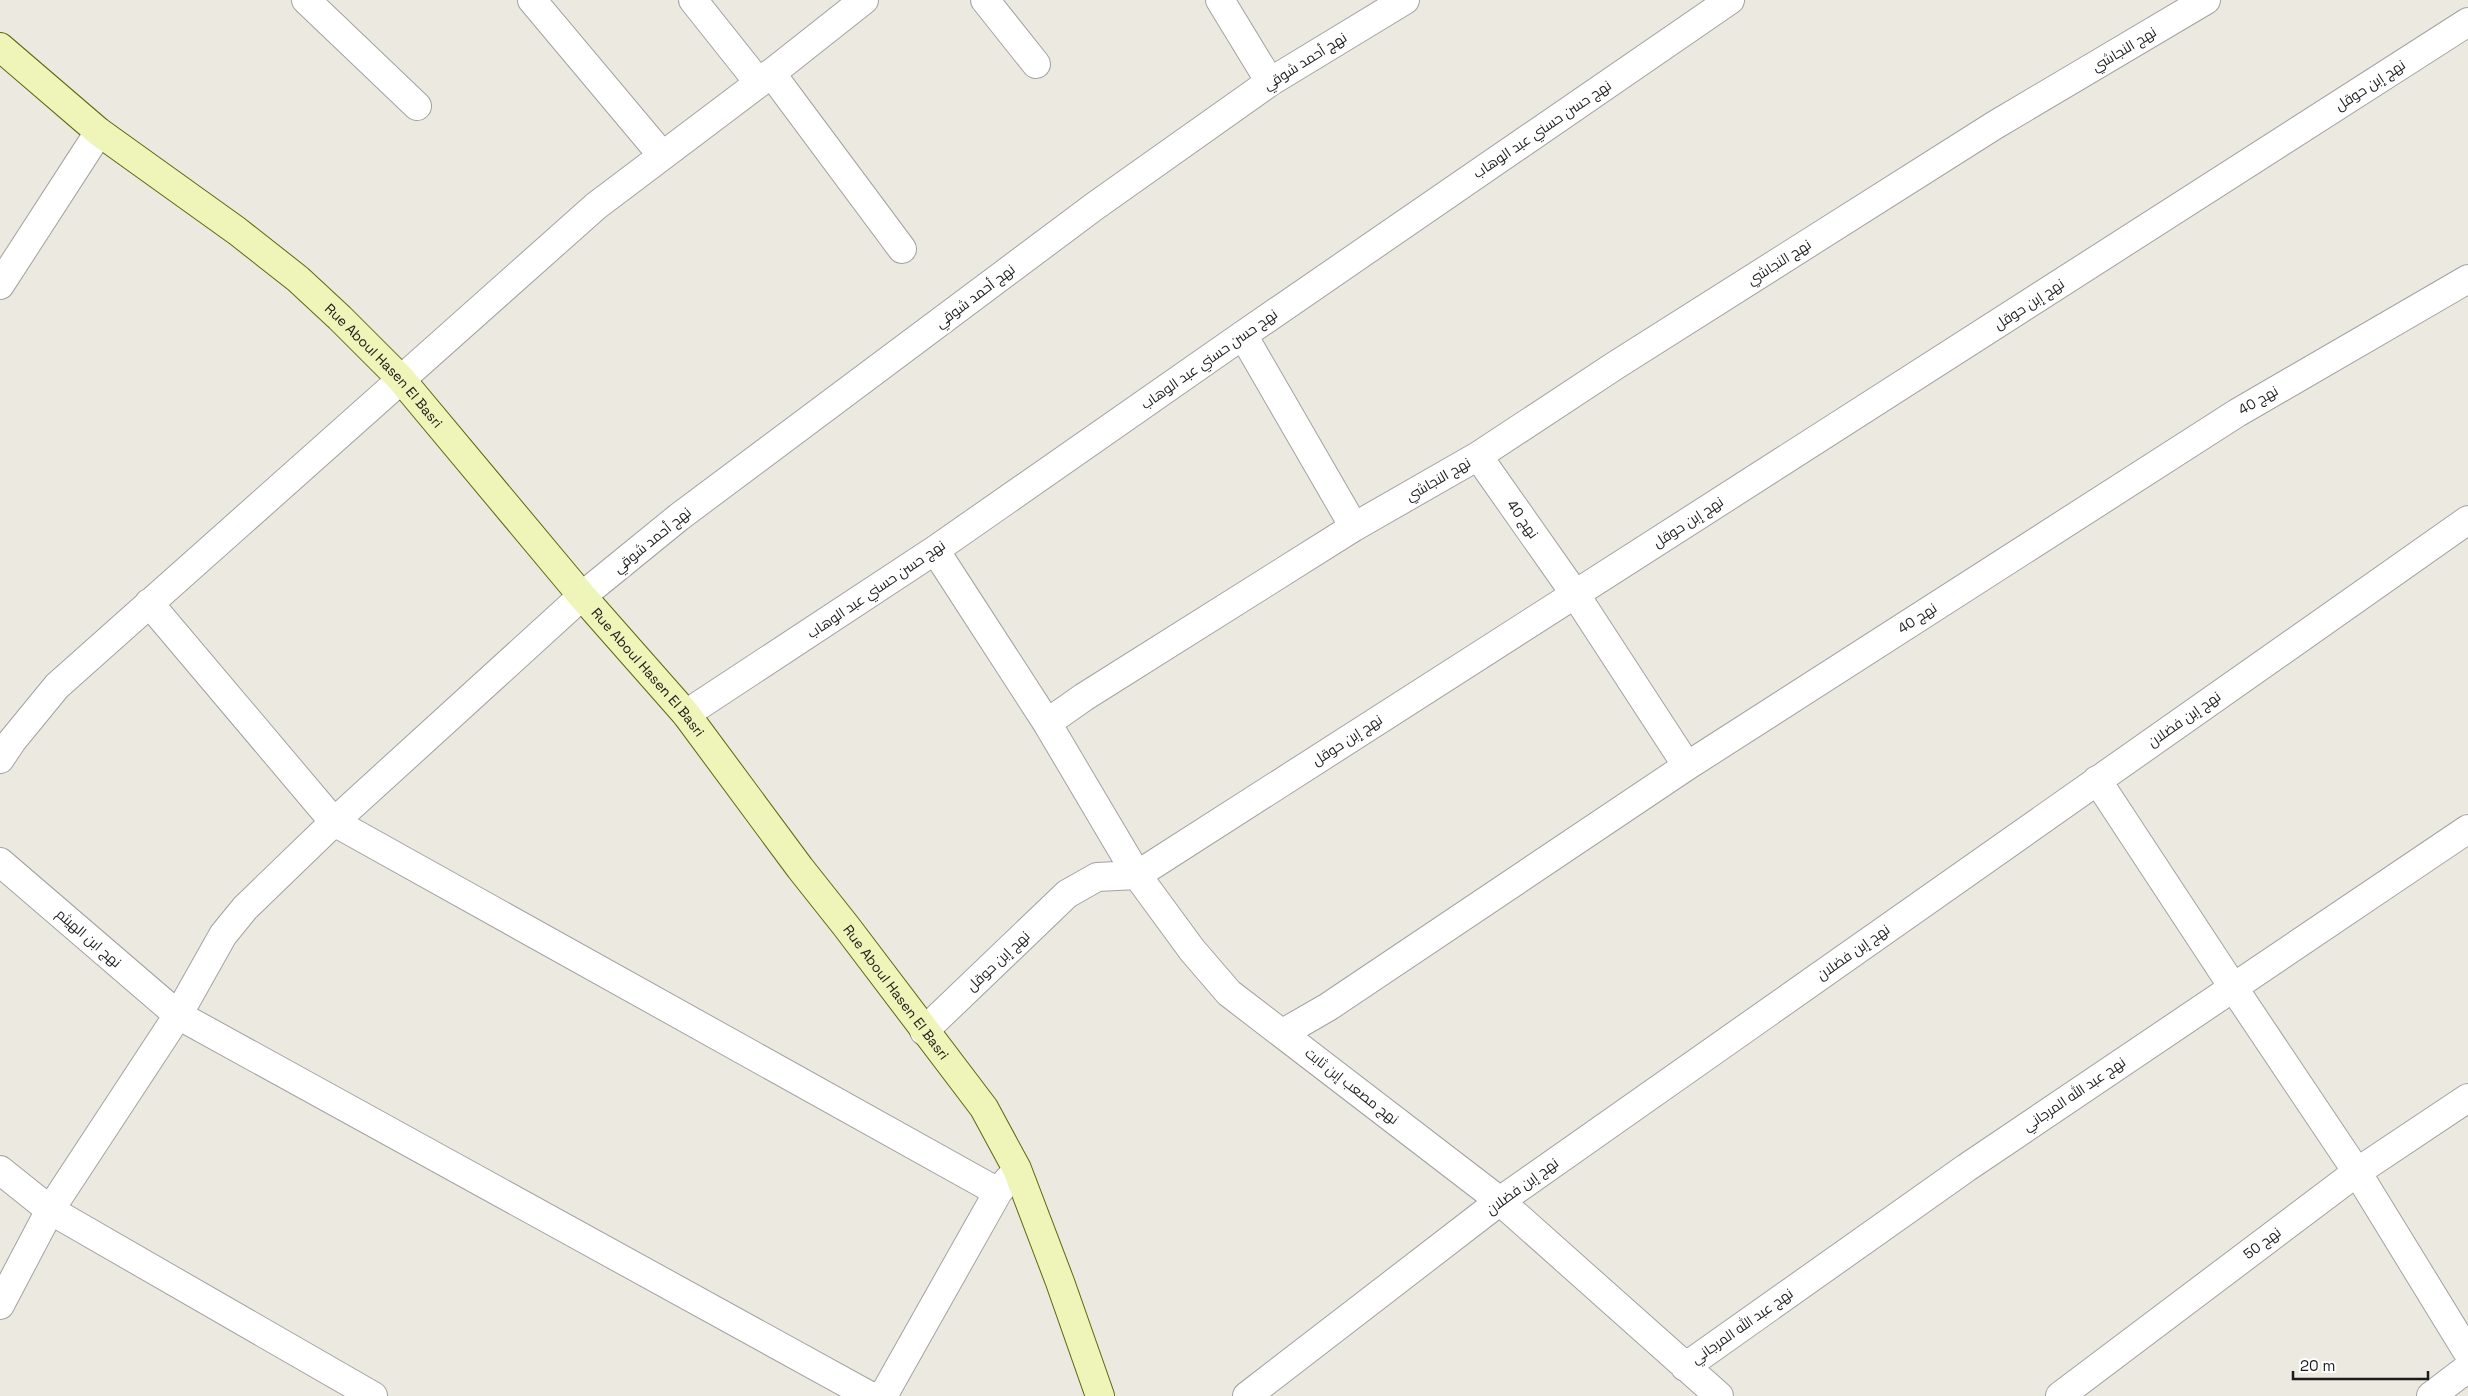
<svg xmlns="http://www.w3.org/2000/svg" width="2468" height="1396" viewBox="0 0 2468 1396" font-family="'Space Grotesk',Cairo,sans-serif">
  <rect width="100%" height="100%" fill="#ece9e1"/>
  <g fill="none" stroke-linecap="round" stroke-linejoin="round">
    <defs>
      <path id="street" d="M306,0L417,106
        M532,0L662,155
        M693,0L759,83
        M985,0L1036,64
        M1220,0L1270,82
        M771,73L902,249
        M0,285L99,132
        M1478,456L1575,594L1687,766
        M1354,527L1478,456L1616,365L1995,125L2206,0
        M935,550L1047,723L1084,697L1354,527L1243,335
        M149,603L334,822L998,1192
        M686,714L935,550L1243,335L1730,0
        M1047,723L1137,875L1192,950L1229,993L1500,1201L1719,1396
        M0,759L12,741L57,686L596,206L759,83L864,0
        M2097,780L2233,987L2357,1172L2468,1353
        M0,862L178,1015L870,1396
        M924,1031L1067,894L1097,877L1137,875L2468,22
        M1283,1033L1328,1007L1687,766L2237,413L2468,279
        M0,1170L50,1210L373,1396
        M0,1305L50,1210L178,1015L223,935L245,908L334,822L582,596L679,517L1095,206L1270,82L1405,0
        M1685,1367L1966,1168L2468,829
        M883,1396L998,1192L1009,1179
        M1247,1396L1500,1201L2468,520
        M2060,1396L2357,1172L2468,1098
        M2431,1396L2468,1368"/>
      <g id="secondary">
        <path id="s1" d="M0,47L99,132L237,231L298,279L340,318L400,378L582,596L686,714L800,868L846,926L984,1108L1017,1169L1060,1282L1100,1396"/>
      </g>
    </defs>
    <!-- street casing -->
    <use href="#street" stroke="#a2a2a2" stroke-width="30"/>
    <!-- secondary casing -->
    <use href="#secondary" stroke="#5c680c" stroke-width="30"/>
    <!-- street -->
    <use href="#street" stroke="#fff" stroke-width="28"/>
    <!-- secondary -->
    <use href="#secondary" stroke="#eff4b8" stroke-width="28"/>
  </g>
  <g text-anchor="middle" stroke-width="5" stroke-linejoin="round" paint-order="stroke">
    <!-- street labels -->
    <g font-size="14" fill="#1b1b1b" stroke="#fff">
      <text transform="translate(2124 49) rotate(-31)" y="5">نهج النجاشي</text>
      <text transform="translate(1305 61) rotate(-32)" y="5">نهج أحمد شوقي</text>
      <text transform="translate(2370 85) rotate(-33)" y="5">نهج إبن حوقل</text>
      <text transform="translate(1542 129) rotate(-34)" y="5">نهج حسن حسني عبد الوهاب</text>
      <text transform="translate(1779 262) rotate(-32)" y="5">نهج النجاشي</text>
      <text transform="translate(975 296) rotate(-37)" y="5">نهج أحمد شوقي</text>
      <text transform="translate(2029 304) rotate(-33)" y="5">نهج إبن حوقل</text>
      <text transform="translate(1209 359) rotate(-35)" y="5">نهج حسن حسني عبد الوهاب</text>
      <text dy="5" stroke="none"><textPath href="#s1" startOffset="500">Rue Aboul Hasen El Basri</textPath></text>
      <text transform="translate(2258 400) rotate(-30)" y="5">نهج 40</text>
      <text transform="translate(1438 479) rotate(-30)" y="5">نهج النجاشي</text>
      <text transform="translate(1523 519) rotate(55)" y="5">نهج 40</text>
      <text transform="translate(1688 522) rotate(-33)" y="5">نهج إبن حوقل</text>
      <text transform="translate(652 540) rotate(-39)" y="5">نهج أحمد شوقي</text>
      <text transform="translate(876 589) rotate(-34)" y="5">نهج حسن حسني عبد الوهاب</text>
      <text transform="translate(1917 618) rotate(-33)" y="5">نهج 40</text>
      <text dy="5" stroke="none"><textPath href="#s1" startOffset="905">Rue Aboul Hasen El Basri</textPath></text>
      <text transform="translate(2184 719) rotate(-35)" y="5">نهج إبن فضلان</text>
      <text transform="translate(1347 740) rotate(-33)" y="5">نهج إبن حوقل</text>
      <text transform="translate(89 938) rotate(41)" y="5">نهج ابن الهيثم</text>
      <text transform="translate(1853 952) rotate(-35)" y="5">نهج إبن فضلان</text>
      <text transform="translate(998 961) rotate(-43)" y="5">نهج إبن حوقل</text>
      <text dy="5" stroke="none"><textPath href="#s1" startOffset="1310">Rue Aboul Hasen El Basri</textPath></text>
      <text transform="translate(1352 1086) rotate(38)" y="5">نهج مصعب إبن ثابت</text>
      <text transform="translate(2074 1094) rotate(-34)" y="5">نهج عبد الله المرجاني</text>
      <text transform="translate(1522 1186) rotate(-36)" y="5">نهج إبن فضلان</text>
      <text transform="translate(2262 1243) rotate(-37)" y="5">نهج 50</text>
      <text transform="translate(1742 1326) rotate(-35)" y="5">نهج عبد الله المرجاني</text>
    </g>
  </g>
  <!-- scale -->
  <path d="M2293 1371v8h135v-8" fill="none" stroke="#1b1b1b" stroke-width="2.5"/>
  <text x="2300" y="1371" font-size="15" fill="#1b1b1b" stroke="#ffffff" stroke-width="4" paint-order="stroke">20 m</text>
</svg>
